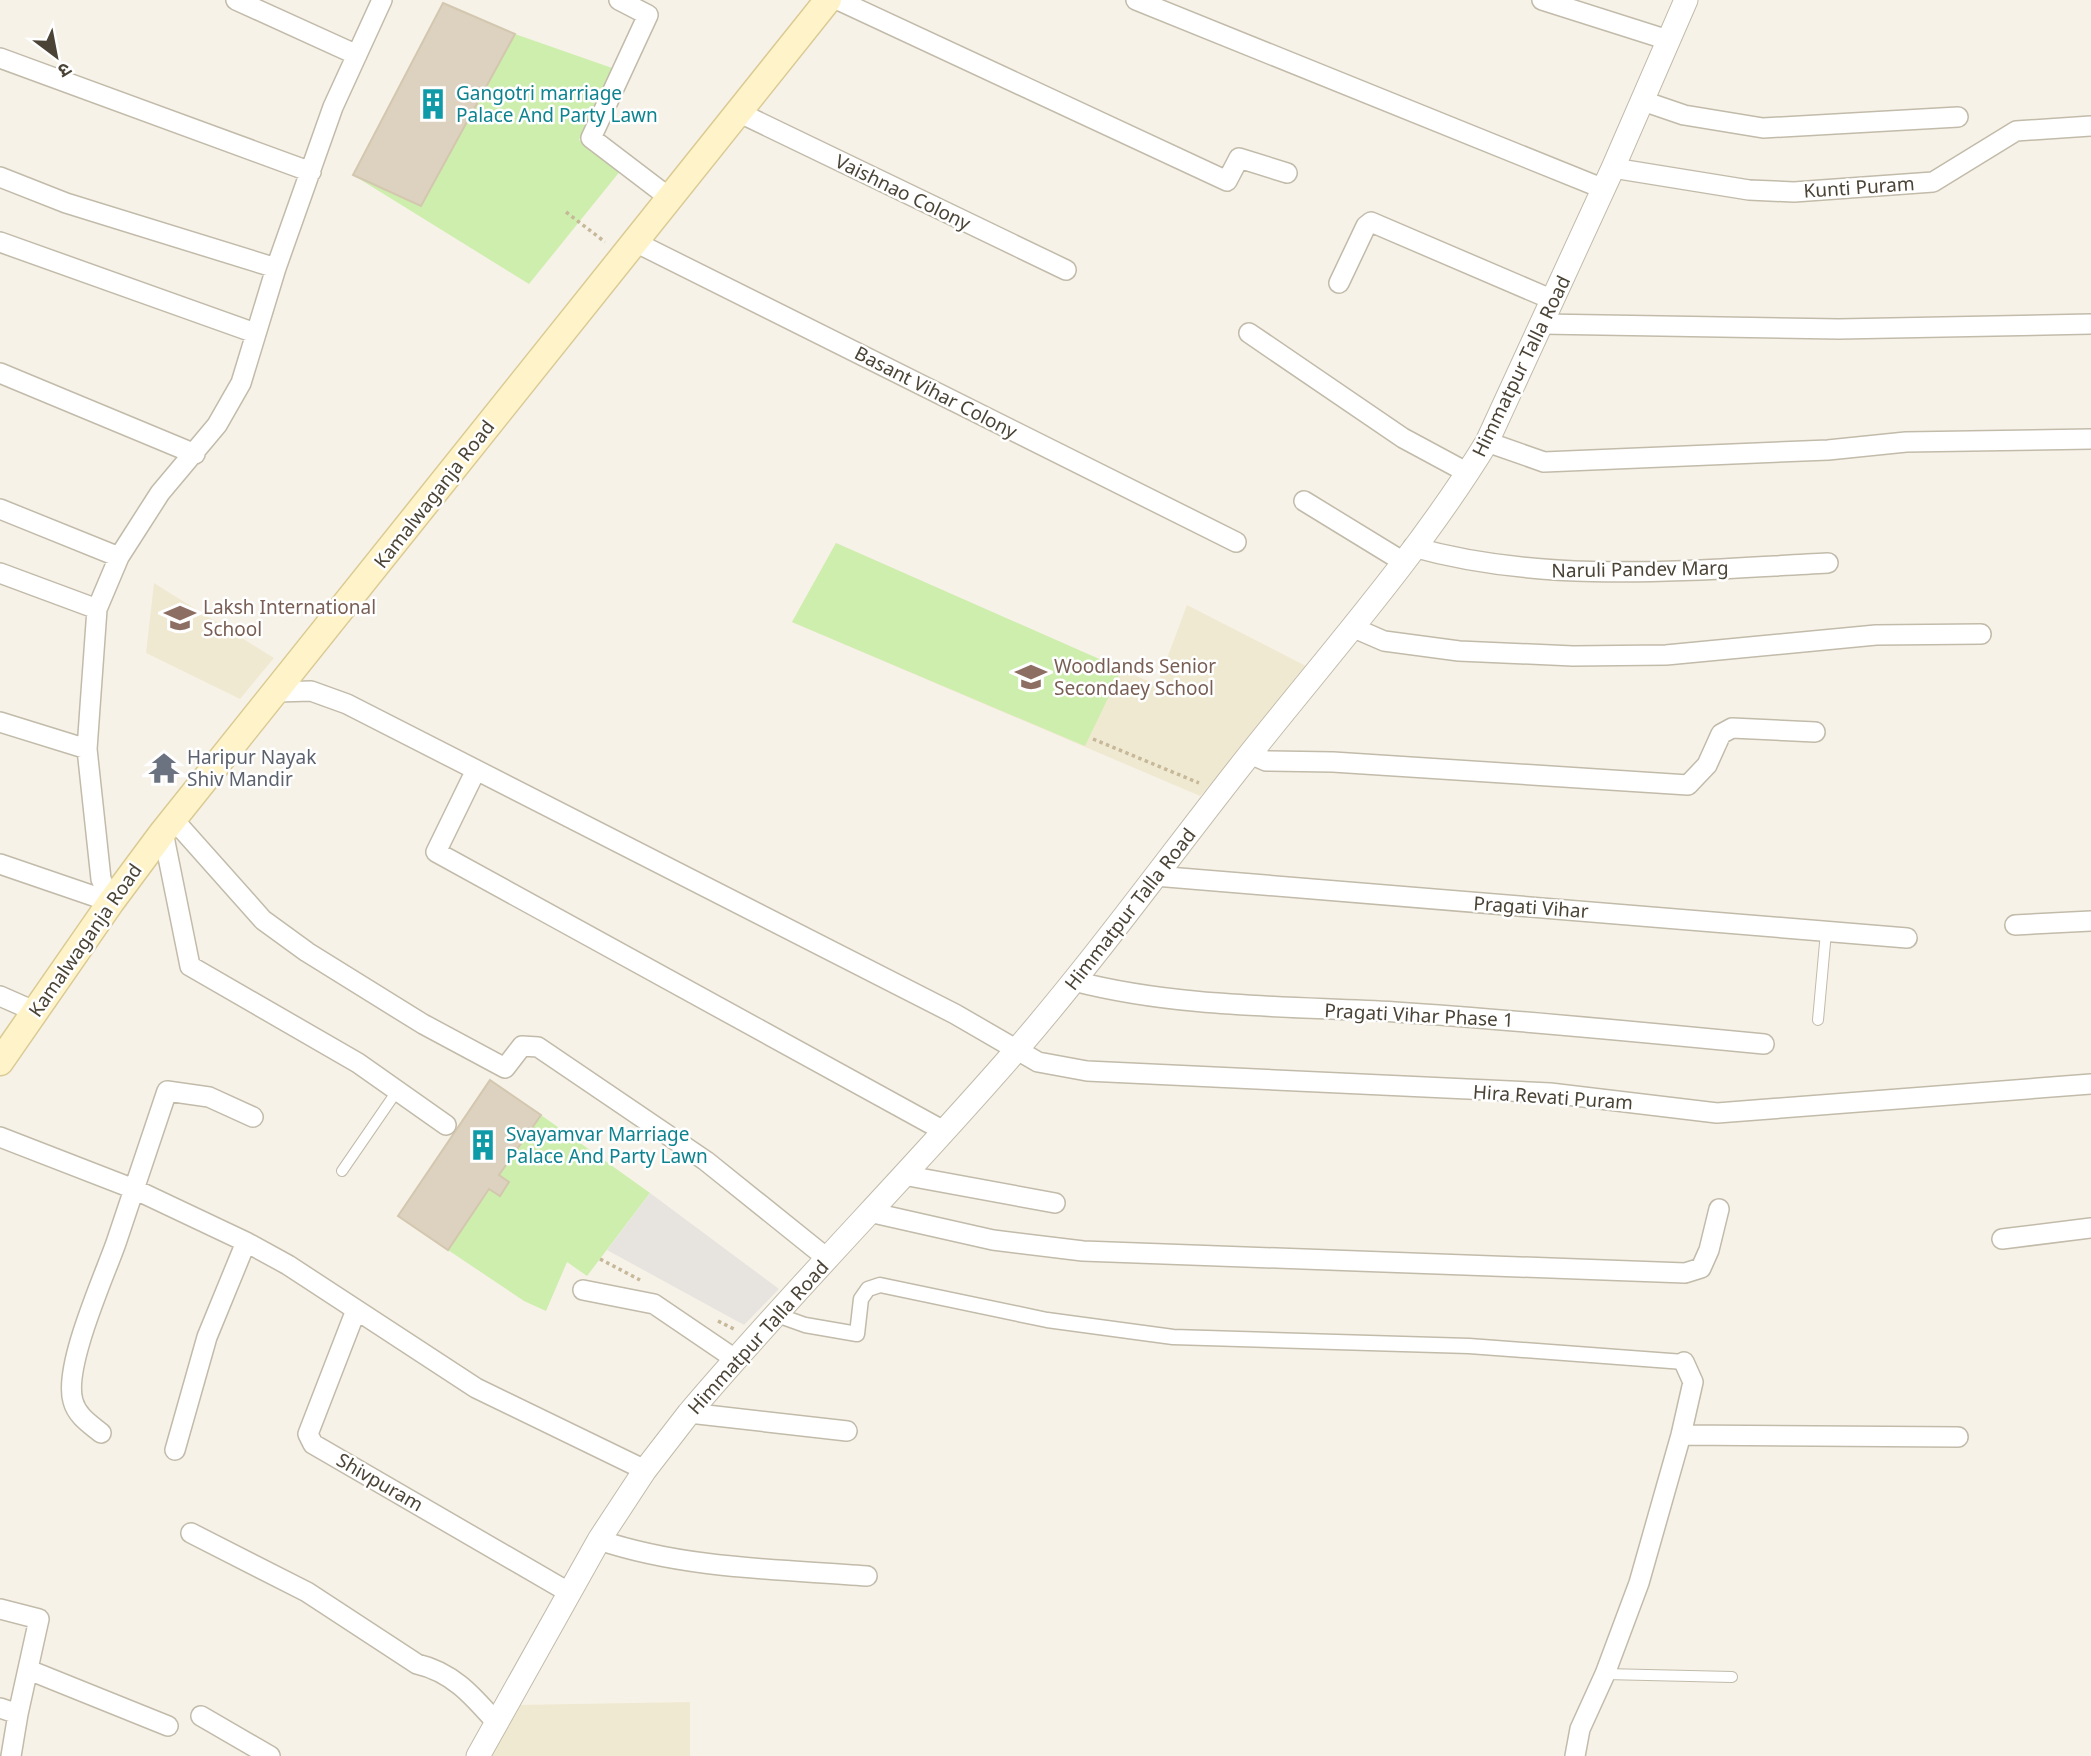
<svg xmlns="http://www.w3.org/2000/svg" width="2091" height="1756" viewBox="0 0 2091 1756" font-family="'Noto Sans','Noto Sans Devanagari',sans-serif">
  <rect width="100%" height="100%" fill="#f6f2e8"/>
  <!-- education -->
  <path fill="#f0e9d1" d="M836,543L1157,685L1187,605L1306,666L1271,718L1200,796L792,622Z
    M154,583L274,658L240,699L146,653Z
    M690,1702V1756H492L516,1705Z"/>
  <!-- green -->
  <path fill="#ceeead" d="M515,34L615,69L579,140L621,170L529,284L353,175L421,206Z
    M836,543L1122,669L1085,746L792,622Z
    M541,1115L650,1193L587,1276L567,1262L546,1311L524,1301L448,1250Z"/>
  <!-- parking -->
  <path fill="#e7e4e0" d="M650,1193L779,1289L744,1325L607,1250Z"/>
  <!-- building -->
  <path fill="#dcd2bf" stroke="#d4c7af" stroke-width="2" d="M443,3L515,34L421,206L353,175Z
    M490,1080L541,1115L499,1175L509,1182L500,1196L489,1189L448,1250L398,1216Z"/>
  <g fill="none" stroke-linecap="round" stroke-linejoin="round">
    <defs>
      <path id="service" d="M1818,1020L1826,932
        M342,1171L397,1091
        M1605,1674L1732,1677"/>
      <path id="pedestrian" d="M777,1315L805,1325L857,1334L861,1299L868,1289L880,1285L1047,1320L1173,1337L1469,1346L1684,1362"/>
      <path id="minor" d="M236,0L357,55
        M619,0L648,15L591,138L671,199
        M838,0L1227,181L1239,158L1287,173
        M1136,0L1604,189
        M1542,0L1668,40
        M0,58L311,172
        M1643,101L1684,115L1763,128L1958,117
        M740,113L1066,270
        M1613,168L1749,190L1794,192L1933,182L2016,131L2091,126
        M0,177L66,203L276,268
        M0,242L255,333
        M635,242L1236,542
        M1339,283L1366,226L1371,222L1553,300
        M1542,324L1839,329L2091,324
        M1249,333L1403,438L1468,473
        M0,373L195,454
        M1487,442L1544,462L1828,450L1906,442L2091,439
        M1304,501L1402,561
        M0,509L119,557
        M1413,547C1548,585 1690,570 1828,563
        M0,573L97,609
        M1354,628L1384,641L1459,651L1573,656L1666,655L1876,635L1981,634
        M277,692L311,691L347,704L955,1014L1038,1062L1087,1071L1550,1093L1717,1113L2091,1084
        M0,722L87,749
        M1250,754L1266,761L1333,762L1688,785L1707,765L1721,734L1732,728L1815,732
        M476,770L436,852L942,1130
        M174,820L263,920L307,952L423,1024L505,1068L522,1046L538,1047L706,1161L828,1259
        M163,832L190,966L358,1063L446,1125
        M0,864L111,902
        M1155,876L1907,938
        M111,902L101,879L87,749L97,609L119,557L160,493L217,425L241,383L276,268L333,107L382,0
        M2015,925L2091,921
        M1074,981C1178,1008 1289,1006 1395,1012C1518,1020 1641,1032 1764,1044
        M0,996L34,1011
        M0,1137L134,1189L246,1242L288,1265L476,1388L645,1470
        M903,1175L1055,1203
        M869,1212L993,1240L1083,1251L1685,1273L1701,1268L1709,1250L1719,1209
        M2002,1239L2091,1228
        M583,1290L654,1304L735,1359
        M356,1310L308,1434L313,1444L570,1593
        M689,1413L847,1431
        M101,1433C90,1424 77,1416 73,1401C63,1367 104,1277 116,1243C133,1192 150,1141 167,1091L209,1097L253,1117
        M1681,1435L1958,1437
        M175,1450L207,1337L246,1242
        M191,1533L307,1592L417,1664C452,1672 472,1695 495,1721
        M599,1540C686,1569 777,1569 867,1576
        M0,1609L39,1619L18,1714
        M29,1670L168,1726
        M0,1708L18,1714L11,1756
        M201,1716L270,1756
        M1575,1756L1580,1729L1605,1674L1639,1583L1681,1435L1693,1382L1684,1362"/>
      <path id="tertiary" d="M478,1756L599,1540L645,1470L689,1413C795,1288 912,1171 1019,1047C1100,953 1173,851 1250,754C1331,652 1419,553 1487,442L1613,168L1686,0"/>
      <path id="secondary" d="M0,1062L111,902L163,832L828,0"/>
    </defs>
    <!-- service casing -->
    <use href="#service" stroke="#c2bbaa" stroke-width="12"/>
    <!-- pedestrian casing -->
    <use href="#pedestrian" stroke="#c2bbaa" stroke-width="17"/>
    <!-- minor casing -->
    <use href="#minor" stroke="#c2bbaa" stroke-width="22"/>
    <!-- tertiary casing -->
    <use href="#tertiary" stroke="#c2bbaa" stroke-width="25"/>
    <!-- secondary casing -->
    <use href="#secondary" stroke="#daca94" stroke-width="29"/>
    <!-- path -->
    <path stroke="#c6b899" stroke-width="3.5" stroke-dasharray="3.5 3.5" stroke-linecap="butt" d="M566,212L605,242
      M1093,739L1199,783
      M600,1259L640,1280
      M718,1321L736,1330"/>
    <!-- service -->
    <use href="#service" stroke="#fff" stroke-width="10"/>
    <!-- pedestrian -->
    <use href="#pedestrian" stroke="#fff" stroke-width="14"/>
    <!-- minor -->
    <use href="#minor" stroke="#fff" stroke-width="19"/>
    <!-- tertiary -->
    <use href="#tertiary" stroke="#fff" stroke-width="23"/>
    <!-- secondary -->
    <use href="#secondary" stroke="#fff4c9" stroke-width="26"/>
  </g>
  <!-- icons -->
  <defs>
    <symbol id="building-bare" viewBox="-9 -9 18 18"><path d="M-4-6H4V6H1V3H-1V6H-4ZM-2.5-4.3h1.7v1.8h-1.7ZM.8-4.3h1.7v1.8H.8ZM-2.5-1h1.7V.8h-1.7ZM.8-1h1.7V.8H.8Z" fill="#0f9aa8" stroke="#fff" stroke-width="2.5" paint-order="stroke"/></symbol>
    <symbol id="school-bare" viewBox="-9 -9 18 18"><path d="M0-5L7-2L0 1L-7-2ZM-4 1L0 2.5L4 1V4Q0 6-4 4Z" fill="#8d6e63" stroke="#fff" stroke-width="2.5" paint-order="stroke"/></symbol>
    <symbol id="temple-bare" viewBox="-9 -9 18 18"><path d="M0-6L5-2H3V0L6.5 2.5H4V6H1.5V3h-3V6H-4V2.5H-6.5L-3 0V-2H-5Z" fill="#6b7280" stroke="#fff" stroke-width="2.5" paint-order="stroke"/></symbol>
  </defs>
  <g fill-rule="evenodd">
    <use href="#building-bare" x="411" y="82" width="44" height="44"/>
    <use href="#school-bare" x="158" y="596" width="44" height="44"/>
    <use href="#school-bare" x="1009" y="655" width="44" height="44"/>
    <use href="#temple-bare" x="142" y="746" width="44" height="44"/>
    <use href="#building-bare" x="461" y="1123" width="44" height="44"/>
  </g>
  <g text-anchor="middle" stroke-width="5" stroke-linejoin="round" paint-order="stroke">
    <!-- culture labels -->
    <g font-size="19" fill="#0d838f" stroke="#fff" text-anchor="start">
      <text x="456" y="100">Gangotri marriage<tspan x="456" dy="22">Palace And Party Lawn</tspan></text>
      <text x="506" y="1141">Svayamvar Marriage<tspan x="506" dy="22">Palace And Party Lawn</tspan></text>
    </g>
    <!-- street labels -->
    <g font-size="19" fill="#4a4336" stroke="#fff">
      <text transform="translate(1859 187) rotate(-4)" y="7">Kunti Puram</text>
      <text transform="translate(903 192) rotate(26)" y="7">Vaishnao Colony</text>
      <text transform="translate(1521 366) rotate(-64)" y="7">Himmatpur Talla Road</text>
      <text transform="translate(936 392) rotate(27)" y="7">Basant Vihar Colony</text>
      <text transform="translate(434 494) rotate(-52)" y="7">Kamalwaganja Road</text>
      <text transform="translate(1640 569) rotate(-1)" y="7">Naruli Pandev Marg</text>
      <text transform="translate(1531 907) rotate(4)" y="7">Pragati Vihar</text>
      <text transform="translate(1130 909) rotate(-52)" y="7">Himmatpur Talla Road</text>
      <text transform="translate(85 940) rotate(-55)" y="7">Kamalwaganja Road</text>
      <text transform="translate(1419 1015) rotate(3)" y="7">Pragati Vihar Phase 1</text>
      <text transform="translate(1553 1097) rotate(4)" y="7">Hira Revati Puram</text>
      <text transform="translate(758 1337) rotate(-48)" y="7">Himmatpur Talla Road</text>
      <text transform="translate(380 1482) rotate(30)" y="7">Shivpuram</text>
    </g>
    <!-- education labels -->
    <g font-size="19" fill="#785e54" stroke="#fff" text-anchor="start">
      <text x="203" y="614">Laksh International<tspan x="203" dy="22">School</tspan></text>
      <text x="1054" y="673">Woodlands Senior<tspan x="1054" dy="22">Secondaey School</tspan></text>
    </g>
    <!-- worship labels -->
    <g font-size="19" fill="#5b616d" stroke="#fff" text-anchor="start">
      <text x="187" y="764">Haripur Nayak<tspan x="187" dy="22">Shiv Mandir</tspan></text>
    </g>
  </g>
  <!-- north arrow -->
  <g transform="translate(56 56) rotate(148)" stroke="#ffffff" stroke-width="5" paint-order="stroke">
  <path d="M0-5L12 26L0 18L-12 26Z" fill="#4a4336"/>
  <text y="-10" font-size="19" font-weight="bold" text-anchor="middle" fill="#4a4336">उ</text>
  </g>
</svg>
